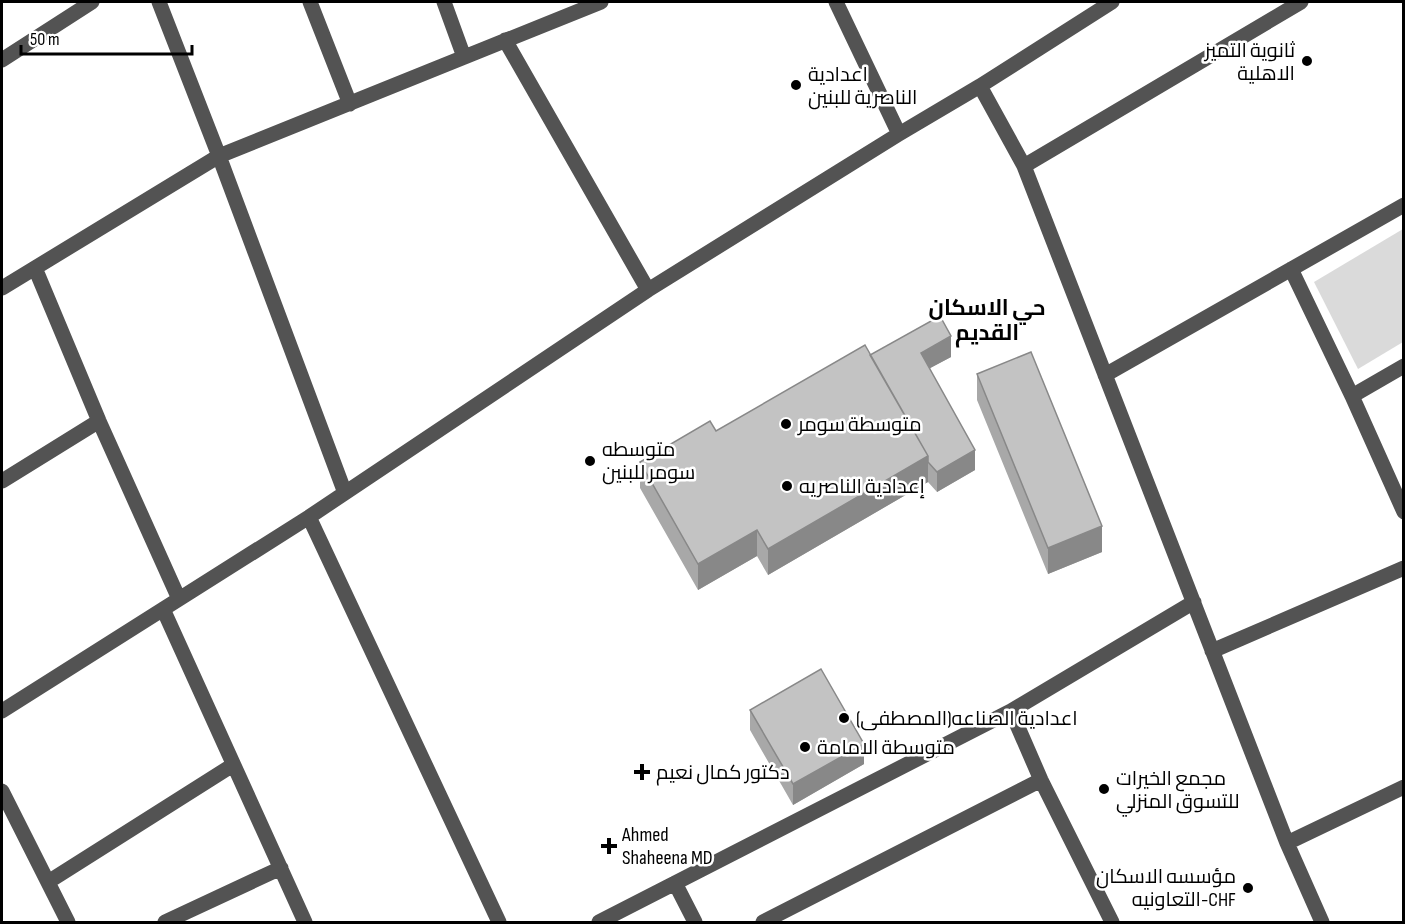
<svg xmlns="http://www.w3.org/2000/svg" width="1405" height="924" viewBox="0 0 1405 924" font-family="'Sofia Sans Condensed',Cairo,sans-serif">
  <rect width="100%" height="100%" fill="#fff"/>
  <!-- green -->
  <path fill="#dadada" d="M1403,229V342L1358,369L1314,282Z"/>
  <g fill="none" stroke-linecap="round" stroke-linejoin="round">
    <!-- minor -->
    <path stroke="#535353" stroke-width="15" d="M159,2L219,156L345,493
      M310,2L350,104
      M444,2L464,57
      M836,2L899,134
      M505,40L648,290
      M2,60L92,2
      M980,86L1024,166L1287,843L1322,922
      M1024,166L1301,2
      M35,268L99,421L179,599
      M1291,269L1352,396L1404,512
      M2,288L219,156L601,2
      M1105,375L1404,205
      M1352,396L1404,366
      M2,481L99,421
      M309,517L499,922
      M163,609L305,922
      M1212,651L1404,568
      M2,711L309,517L648,290L899,134L980,86L1112,2
      M1011,711L1041,780L1112,922
      M2,791L68,922
      M1287,843L1404,787
      M48,882L233,765
      M675,883L695,922
      M165,922L281,868
      M599,922L1011,711L1194,602
      M763,922L1041,780"/>
  </g>
  <!-- wall -->
  <path fill="#a8a8a8" d="M870,355L951,357L930,368L975,470L937,492L928,482L768,575L757,556L698,590L640,488V462L716,431Z
    M977,374L1102,552L1048,574L977,400Z
    M750,710L864,764L793,805L750,730Z"/>
  <!-- shaded-wall -->
  <path fill="#888" d="M951,336V357L921,373V353Z
    M975,450V470L937,492V472Z
    M928,456V482L768,575V549Z
    M1102,526V552L1048,574V548Z
    M757,530V556L698,590V564Z
    M864,744V764L793,805V784Z"/>
  <!-- building -->
  <path fill="#c3c3c3" stroke="#888" stroke-width="1.5" d="M940,316L951,336L921,353L975,450L937,472L928,462V456L870,355Z
    M865,345L928,456L768,549L757,530L698,564L640,462L710,421L716,431Z
    M1031,352L1102,526L1048,548L977,374Z
    M821,669L864,744L793,784L750,710Z"/>
  <!-- markers -->
  <g fill="#000" stroke="#fff" stroke-width="2">
    <circle cx="1307" cy="61" r="6"/>
    <circle cx="796" cy="85" r="6"/>
    <circle cx="786" cy="424" r="6"/>
    <circle cx="590" cy="461" r="6"/>
    <circle cx="787" cy="486" r="6"/>
    <circle cx="844" cy="718" r="6"/>
    <circle cx="805" cy="747" r="6"/>
    <path d="M639 763h6v6h6v6h-6v6h-6v-6h-6v-6h6z"/>
    <circle cx="1104" cy="789" r="6"/>
    <path d="M606 837h6v6h6v6h-6v6h-6v-6h-6v-6h6z"/>
    <circle cx="1248" cy="888" r="6"/>
  </g>
  <g text-anchor="middle" stroke-width="5" stroke-linejoin="round" paint-order="stroke">
    <!-- poi labels -->
    <g font-size="20" fill="#000" stroke="#fff" text-anchor="start">
      <text x="1295" y="57" text-anchor="end">ثانوية التميز<tspan x="1295" dy="23">الاهلية</tspan></text>
      <text x="808" y="81">اعدادية<tspan x="808" dy="23">الناصرية للبنين</tspan></text>
      <text x="798" y="431">متوسطة سومر</text>
      <text x="602" y="456">متوسطه<tspan x="602" dy="23">سومر للبنين</tspan></text>
      <text x="799" y="493">إعدادية الناصريه</text>
      <text x="856" y="725">اعدادية الصناعه(المصطفى)</text>
      <text x="817" y="754">متوسطة الامامة</text>
      <text x="656" y="779">دكتور كمال نعيم</text>
      <text x="1116" y="785">مجمع الخيرات<tspan x="1116" dy="23">للتسوق المنزلي</tspan></text>
      <text x="622" y="841">Ahmed<tspan x="622" dy="23">Shaheena MD</tspan></text>
      <text x="1236" y="883" text-anchor="end">مؤسسه الاسكان<tspan x="1236" dy="23">التعاونيه-CHF</tspan></text>
    </g>
    <!-- quarter labels -->
    <g font-size="22" font-weight="bold" fill="#000" stroke="#fff">
      <text x="987" y="315">حي الاسكان<tspan x="987" dy="25">القديم</tspan></text>
    </g>
  </g>
  <!-- border -->
  <rect width="1405" height="924" fill="none" stroke="#000000" stroke-width="6"/>
  <!-- scale -->
  <path d="M21 45v9h171v-9" fill="none" stroke="#000000" stroke-width="3"/>
  <text x="30" y="45" font-size="18" fill="#000000" stroke="#ffffff" stroke-width="4.5" paint-order="stroke">50 m</text>
</svg>
